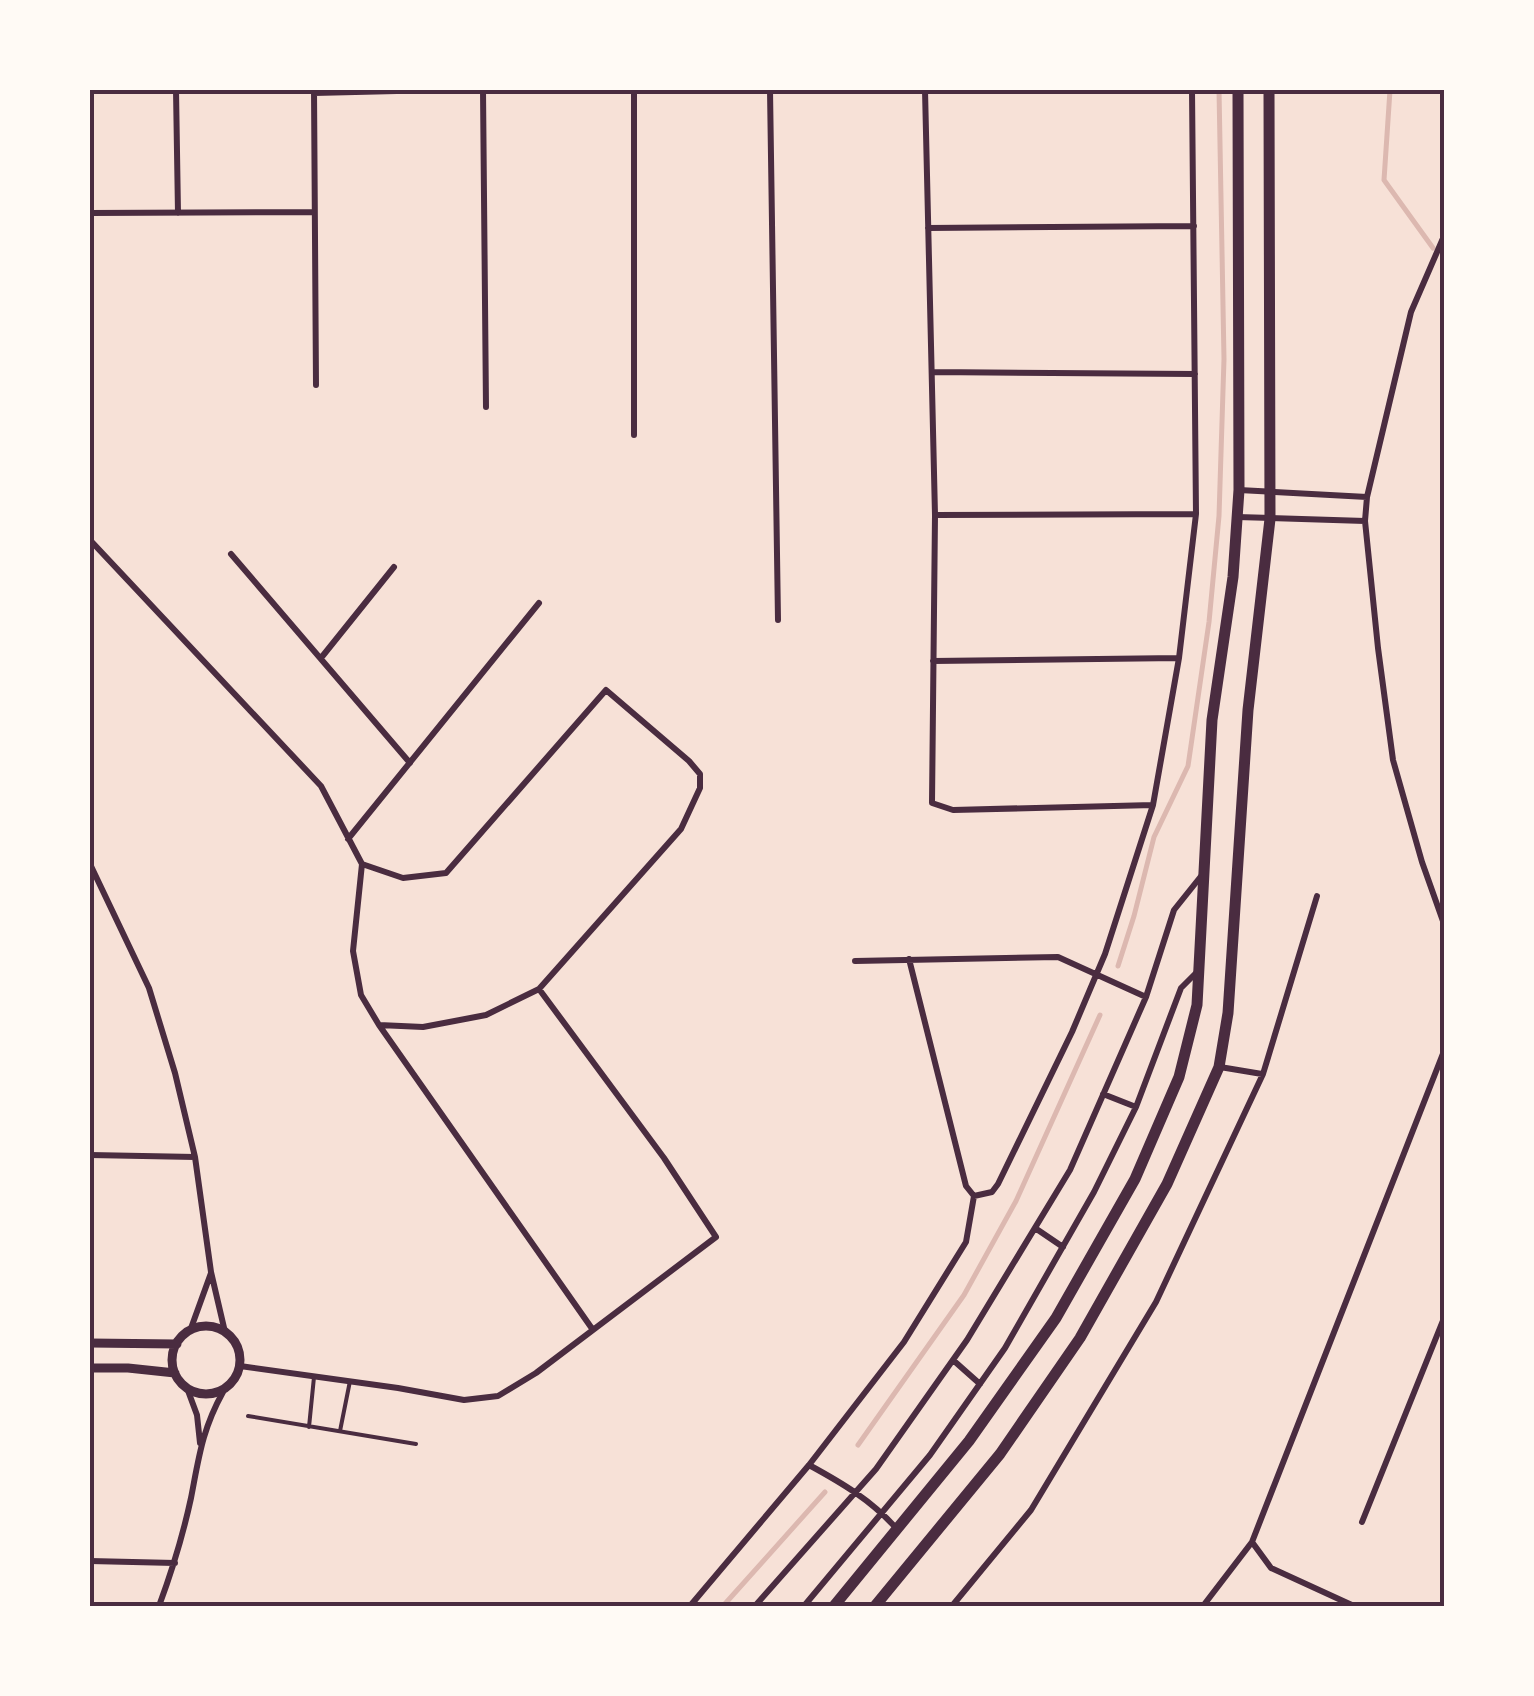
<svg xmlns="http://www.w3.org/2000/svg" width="1534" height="1696" viewBox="0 0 1534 1696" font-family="'Space Grotesk',sans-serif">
  <rect width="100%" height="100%" fill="#f7e1d7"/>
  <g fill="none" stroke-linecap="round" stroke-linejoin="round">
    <!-- stream -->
    <path stroke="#dcb8b0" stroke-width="5" d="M1390,90L1384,180L1433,248
      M1118,966L1134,916L1154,837L1188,766L1209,622L1219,516L1224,359L1219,90
      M858,1445L964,1295L1016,1201L1100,1015
      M723,1606L825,1492"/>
    <!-- service -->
    <path stroke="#4a2c40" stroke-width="4" d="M248,1416L416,1444
      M309,1427L314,1377
      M340,1431L350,1381"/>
    <!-- minor -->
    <path stroke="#4a2c40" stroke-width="6" d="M176,90L178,213
      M314,90L316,385
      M483,90L486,407
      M634,90V435
      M770,90L778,620
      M925,90L935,515L932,803L953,810L1153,805
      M314,93L438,90
      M90,213L314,212
      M928,228L1194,226
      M1444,236L1411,312L1367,497L1365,521L1378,648L1393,760L1422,862L1444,924
      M932,372L1195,374
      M1239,490L1367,497
      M935,515L1196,514
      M1237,517L1365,521
      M90,540L321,786L362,864
      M231,554L410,763
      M321,658L394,567
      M933,661L1179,658
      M348,839L539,603
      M90,864L149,988L175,1073L195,1157L211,1272L225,1332
      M855,961L1058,957L1146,997L1174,910L1202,875
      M379,1025L593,1330
      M1220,1067L1262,1074
      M1103,1094L1136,1107
      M90,1155L195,1157
      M974,1196L992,1192L998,1184L1072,1032L1105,954L1153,805L1179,658L1196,514L1192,90
      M1035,1228L1063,1247
      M190,1331L211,1273
      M953,1360L980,1384
      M240,1366L398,1388L464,1400L498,1396L536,1373L716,1237L664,1158L539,989L486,1015L423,1027L379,1025L361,995L353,951L362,864L403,878L446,873L606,690L689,761L700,774V788L681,829L539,989
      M187,1388L197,1415L200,1443
      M809,1465C842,1483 871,1500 896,1528
      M1362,1522L1444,1318
      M90,1561L175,1563
      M159,1606C172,1571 183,1535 191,1498C199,1457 202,1430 223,1392
      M690,1606L809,1465L904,1342L966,1242L974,1196L966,1186L909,959
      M755,1606L876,1469L967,1340L1070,1170L1146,997
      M804,1606L930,1455L1005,1348L1094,1192L1136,1107L1181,988L1198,971
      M952,1606L1031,1510L1156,1302L1263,1074L1317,896
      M1203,1606L1252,1542
      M1354,1606L1271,1568L1252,1542L1444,1051"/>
    <!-- tertiary -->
    <path stroke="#4a2c40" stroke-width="9" d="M172 1360a34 34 0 1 1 68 0a34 34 0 1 1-68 0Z
      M90,1343L177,1344
      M90,1368H128L175,1373"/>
    <!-- primary -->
    <path stroke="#4a2c40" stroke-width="11" d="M834,1606L969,1441L1056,1318L1135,1179L1179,1077L1197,1005L1212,720L1233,577L1239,490L1238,90
      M875,1606L1000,1454L1080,1338L1167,1184L1219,1067L1228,1013L1248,710L1270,519L1269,90"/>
  </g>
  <!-- border -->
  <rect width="1534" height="1696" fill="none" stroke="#fffaf5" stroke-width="185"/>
  <rect x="92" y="92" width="1350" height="1512" fill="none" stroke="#4a2c40" stroke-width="4"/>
</svg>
